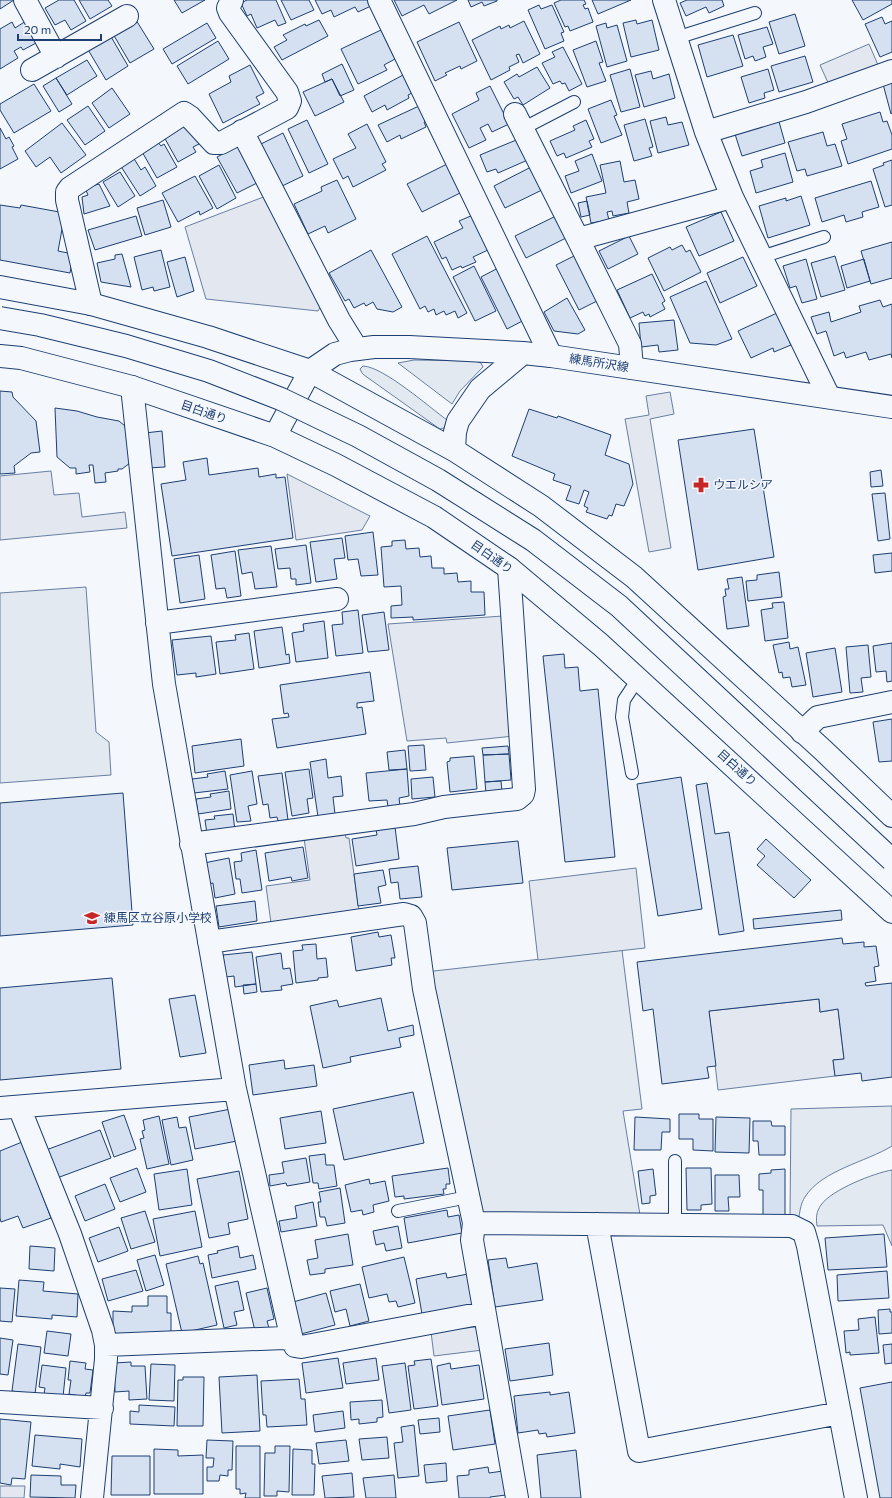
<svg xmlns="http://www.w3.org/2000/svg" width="892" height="1498" viewBox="0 0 892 1498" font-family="Commissioner,'Noto Sans JP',sans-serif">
  <rect width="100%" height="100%" fill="#f4f7fb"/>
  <!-- green -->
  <path fill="#e3e9f0" stroke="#687fa3" d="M414,360L475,361L481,363L483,367L460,391L452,404L398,363Z
    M363,366C384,367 429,407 447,420L444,428L440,429L437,427L364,375L362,373L360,369Z
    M86,587L96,732L109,742L111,775L0,783V593Z
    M622,950L642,1109L623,1111L641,1221L477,1219L425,972Z
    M892,1106V1146C866,1162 822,1170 805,1197C801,1203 800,1210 799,1217H790L791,1109Z
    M892,1170V1246L883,1225L817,1226C816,1218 816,1212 821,1205C831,1190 874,1173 892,1170Z"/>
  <!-- parking -->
  <path fill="#e3e8f0" stroke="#687fa3" d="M869,44L878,65L829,85L820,65Z
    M266,196L321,306L318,311L206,299L185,227Z
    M670,392L674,414L650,419L671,548L649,552L625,419L649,415L646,396Z
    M51,471L54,495L79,493L82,517L125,512L127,528L0,540V476Z
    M287,474L370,516L362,530L296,540Z
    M503,616L514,736L447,743L446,738L407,741L388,624Z
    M345,832L346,838H349L359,911L271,923L266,886L310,880L304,838Z
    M636,868L645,948L538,960L529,881Z
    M819,999L820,1012L838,1009L844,1059L833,1060L835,1076L718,1090L709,1011Z
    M475,1327L479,1332L483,1350L434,1356L431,1332Z
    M0,1486H25L24,1498H0Z"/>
  <!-- building -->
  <path fill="#d5e0f0" stroke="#1d3f73" d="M0,0H14L0,9Z
    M59,0H74L86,21L71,30L65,20L55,25L45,8Z
    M79,0H108L112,6L90,19Z
    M174,0H205L182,13Z
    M247,0H276L286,23L278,26L275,20L257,28L251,14L247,16L241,3Z
    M281,0H309L314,10L291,20Z
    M315,0H368L371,6L358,12L355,7L334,17L331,10L322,14Z
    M394,0H457L429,14L424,5L402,16Z
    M468,0H497V1L484,6L482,2L471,7Z
    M561,0H584L586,4L583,5L585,9L588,8L593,22L570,31L568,26L565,27L554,3Z
    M592,0H631L598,14Z
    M687,0H722L724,6L709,13L706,7L686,16L680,3Z
    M852,0H892V4L863,20Z
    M539,5L541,9L552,5L564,32L561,33L564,41L545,49L528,10Z
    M795,14L805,46L779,54L769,22Z
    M882,17L885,24L892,21V52L880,57L865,24Z
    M136,20L154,49L130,63L113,34Z
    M319,20L328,36L282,60L274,47L287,40L283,35L305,24L306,26Z
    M636,20L637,24L652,20L659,50L631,57L623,23Z
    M26,21L38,42L23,50L21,47L14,51L18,58L0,69V29L12,22L15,28Z
    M524,21L540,54L523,63L519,54L516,55L519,62L509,67L510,70L491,80L472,40L500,26L501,29L509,25L510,28Z
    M459,22L477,61L461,69L460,66L445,73L447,75L435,81L417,42Z
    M207,23L216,38L172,64L163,49Z
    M606,23L607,28L617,25L627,61L607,67L596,26Z
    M767,27L773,44L763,47L766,57L755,61L753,56L745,59L738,35Z
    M381,30L395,59L384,65L387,70L358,84L341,49Z
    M110,35L128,66L106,80L87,48Z
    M733,35L743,66L707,77L698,45Z
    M218,41L229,59L188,84L177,66Z
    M596,41L603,62L599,63L606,81L587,87L573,50Z
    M563,47L582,84L569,91L565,83L562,84L560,81L553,84L542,63L555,57L552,52Z
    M805,56L813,82L779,92L771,66Z
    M87,60L97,76L67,95L56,78Z
    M342,64L354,90L340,96L332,79L325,82L322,74Z
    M250,65L264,93L256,97L260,104L223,123L209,94L231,82L229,76Z
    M537,67L550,88L523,105L518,97L514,99L504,82L517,74L519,77Z
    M630,69L640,107L621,112L610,75Z
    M768,69L774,90L764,93L765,98L749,103L741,77Z
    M651,71L653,79L669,74L675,98L644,107L635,75Z
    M403,75L412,93L408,95L409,98L387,110L385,105L372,112L364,96Z
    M56,78L72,104L59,112L43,86Z
    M332,79L344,102L315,116L303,92Z
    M892,81V113L891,114L883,84Z
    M34,84L51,111L14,133L0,110V104Z
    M490,86L509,124L492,132L488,124L480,128L486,140L469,148L452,114L479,100L476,93Z
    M112,88L130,114L109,128L92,103Z
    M611,100L617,115L614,116L622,135L601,143L588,109Z
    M88,106L105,131L85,145L67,120Z
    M419,106L426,121L424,122L426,127L401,139L400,135L387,142L378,125Z
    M880,112L883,122L887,121L892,135V149L848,164L841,141L847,139L842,124Z
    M666,117L668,125L682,122L689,145L658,153L650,121Z
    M778,118L785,143L742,156L734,131Z
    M645,119L653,147L649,148L652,156L634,161L624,125Z
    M307,120L328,164L309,173L288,129Z
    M586,120L594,139L589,141L592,147L566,158L564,153L557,156L550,141L575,130L573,126Z
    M62,123L86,155L61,173L50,157L36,167L25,151Z
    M188,123L199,144L193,147L196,152L178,162L164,137Z
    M367,124L386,162L382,164L386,170L353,187L348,176L343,179L333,159L356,148L348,134Z
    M0,128L6,139L9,137L14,146L12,147L18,159L0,169Z
    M823,132L827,146L835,144L842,166L807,176L805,169L797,171L788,142Z
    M283,133L303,176L280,187L259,145Z
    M521,138L530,159L498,173L496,169L487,172L480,155Z
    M157,141L161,146L164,144L177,167L157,178L141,150Z
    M240,145L259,182L237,193L217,157Z
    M785,153L793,182L756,193L750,171L763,167L761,160Z
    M592,154L602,181L571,193L565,176L579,171L575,161Z
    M133,157L141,170L145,167L156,186L140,196L120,165Z
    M892,160V205L885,207L873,169L884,165L883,163Z
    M620,161L624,182L635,180L639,199L627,202L629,213L613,216L612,211L607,212L609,220L591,223L586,197L606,193L600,165Z
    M447,164L462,192L422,212L407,184Z
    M219,165L236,198L217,209L199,176Z
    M535,165L546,188L505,208L494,186Z
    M120,172L135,196L118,207L103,182Z
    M195,176L213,208L200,215L199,211L178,222L162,193Z
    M337,180L356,219L328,233L325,226L308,234L294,204L322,191L321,187Z
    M871,181L879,207L862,212L863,217L846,222L844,215L822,222L815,198Z
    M99,184L110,206L84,214L82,197L88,195L85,188Z
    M801,196L810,225L768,238L759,206L786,198V201Z
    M163,200L171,227L145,235L137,208Z
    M587,201L590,215L581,217L578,203Z
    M0,205L20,208L21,205L65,213L58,251L73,254L70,273L0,260Z
    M721,212L734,241L699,256L686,227Z
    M473,215L490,249L473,257L476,262L462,268L461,266L452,270L446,257L442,259L434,242L463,228L459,221Z
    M136,216L142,236L95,250L88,230Z
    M556,216L566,238L526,258L515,236Z
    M427,236L467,313L458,318L455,311L446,315L444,311L436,315L434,309L428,312L425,306L420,309L392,254Z
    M629,236L638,254L608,269L599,251Z
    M892,242V278L871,284L861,251Z
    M682,245L686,252L690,250L701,272L664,291L648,258L670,247L672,250Z
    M161,250L170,287L154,291L153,287L142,290L134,257Z
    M371,250L402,307L393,312L377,309L373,302L366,306L364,303L354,308L349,299L345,301L329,273Z
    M122,254L131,287L101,282L97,263L115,259V255Z
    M576,255L599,300L579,310L556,265Z
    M835,256L845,290L821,297L811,263Z
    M185,257L194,291L177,297L167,262Z
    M743,257L757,286L720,303L707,273Z
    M806,259L817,299L802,303L796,286L790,288L783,266Z
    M864,259L870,281L847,288L841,266Z
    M474,266L496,311L475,321L453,277Z
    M502,266L528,318L507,329L481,277Z
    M652,274L665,301L662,303L665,309L650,317L649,314L645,316L643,312L630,318L617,290Z
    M706,281L732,339L716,345L690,343L670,297Z
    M567,298L585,330L578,334L554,331L544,312Z
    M880,300L883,307L892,304V358L891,354L869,360L866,352L846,358L844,352L834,356L826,331L817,334L811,317L829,312L831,322L861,312L859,306Z
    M777,313L791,345L774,352L773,348L751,358L738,331Z
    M674,320L678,350L659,352L658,345L641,347L639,323Z
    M0,391L12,392L13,397L36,421L40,452L31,453L14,466L15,473L0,474Z
    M55,408L77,411L97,417L119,421L125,426L130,463L122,469H118V471L105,473L106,482L95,483L93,465H89L90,472L76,474V468H70L57,457Z
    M529,409L557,418L558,416L611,435L605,455L629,464L633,484L624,506L616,504L612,516L609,515L607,519L586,512L588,508L584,506L589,492L584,490L579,504L566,500L571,486L553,480L555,474L512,456Z
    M754,429L774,557L698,570L678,440Z
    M162,431L165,467L148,468L145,433Z
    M207,458L209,475L258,468L259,477L276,474V478L285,477L293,538L172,556L161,484L186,480L183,462Z
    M881,470L883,486L871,487L870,472Z
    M885,493L890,539L878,541L872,494Z
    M373,532L378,575L361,576L358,559L348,560L345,536Z
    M342,538L345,558L334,559L337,579L316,582L310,542Z
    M405,540L406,549L419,548L420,557L431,556L432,568H444V574L457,573L458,582L471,581V592H484L485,615L413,620V617L391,618V606L402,605L401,586L384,587L381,547L392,546V541Z
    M306,545L311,583L296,585V579H291L290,568L278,569L275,549Z
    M271,546L277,587L255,589L252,572L242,574L238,550Z
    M235,551L241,596L227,598L225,588L216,589L211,555Z
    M892,553V571L875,573L873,555Z
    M199,555L205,599L180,603L174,559Z
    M779,572L782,597L748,601L746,581L757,580V575Z
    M742,577L749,626L727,629L723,597L726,596L725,589H729L727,579Z
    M784,602L788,638L765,641L761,610L773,608L772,603Z
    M358,610L363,653L336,656L332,625L343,624L342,612Z
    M384,612L389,650L368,652L362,615Z
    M324,621L328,658L296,662L292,633L304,631L303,624Z
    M282,627L286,655L289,654L290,663L259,668L254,631Z
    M249,633L254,669L220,674L216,642L236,640L235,635Z
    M211,636L216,674L196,677V673L177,675L172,640Z
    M789,642L790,649L798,647L806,685L792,687L790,677L783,678L782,672L779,673L773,645Z
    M892,643V681L887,682L886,671L876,672L873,646Z
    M868,645L871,677L861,678L863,692L850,693L846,647Z
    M835,648L842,692L813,697L806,653Z
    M564,654L565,668L578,667L580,691L598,689L615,857L565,862L543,656Z
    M370,672L374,701L357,703V708L362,707L366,734L277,748L272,719L289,717L288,713L284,714L280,685Z
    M892,719V761L879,762L873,722Z
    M241,739L244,766L195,773L192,746Z
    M424,745L426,770L410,771L408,746Z
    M508,746L509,754L483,755L482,748Z
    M405,750L407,769L389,770L387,752Z
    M509,754L511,780L485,782L483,755Z
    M474,756L477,789L450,792L447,762L450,761V758Z
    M326,759L328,778L341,776L343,796L333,797L335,814L318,817L310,762Z
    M309,769L313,798L307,799L309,813L292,816L285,772Z
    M407,769L409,796L399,798L400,806L388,807L387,800L369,801L366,773Z
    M225,771L228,789L194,793L192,779L208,777L207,774Z
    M252,771L257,804L248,806L251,821L237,822L230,775Z
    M282,773L288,820L278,821L277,817L270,818L268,804L263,805L258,776Z
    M433,777L435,797L412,799L411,779Z
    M681,777L702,909L658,916L637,784Z
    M501,781L502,791L486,793L485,782Z
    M707,783L715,834L729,832L744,931L719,935L696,785Z
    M229,791L231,809L198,814L196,799L211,797L210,794Z
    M123,793L133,925L0,936V803Z
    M233,814L235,831L207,834L205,820L215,819L214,816Z
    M395,827L399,859L356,866L352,839L377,835L376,830Z
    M766,839L811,880L794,898L757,865L765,856L757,849Z
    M518,841L523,883L452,890L447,848Z
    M303,847L308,878L292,881L291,877L269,881L265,853Z
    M256,850L262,890L242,893L240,879H236L234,862L242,861L241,853Z
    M229,858L235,894L215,898L213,883L208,884L204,863Z
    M418,866L422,897L400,899L398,882L391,883L389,869Z
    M383,870L386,885L378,887L381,903L358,906L354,874Z
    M255,901L257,921L219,927L216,906Z
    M841,910L842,920L754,929L753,919Z
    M378,932L379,937L391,935L395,958H391L392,965L356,971L351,937Z
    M842,938L843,944L864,942V947L876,946L879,966L874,967L876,981L865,983L866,986L892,983V1077L862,1081L861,1073L835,1076L833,1060L844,1059L838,1009L820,1012L819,999L709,1011L716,1066L707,1067L709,1078L662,1084L653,1009L643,1011L637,962Z
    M316,944L317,959L326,958L328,977L318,978V980L296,983L293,951L303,950L302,945Z
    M252,952L256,984L235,987L234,976L226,977L223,955Z
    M281,953L283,969L290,968L293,984L281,986L282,990L261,992L256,957Z
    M112,978L121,1069L0,1080V988Z
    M256,984L257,992L244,994L243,985Z
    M195,995L206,1053L180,1057L169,999Z
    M381,998L388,1031L413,1025L414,1035L399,1038L401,1047L350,1057L351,1062L323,1068L310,1006L337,1000L339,1007Z
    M284,1060L285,1069L314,1065L317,1086L253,1095L249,1065Z
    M413,1092L424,1143L344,1160L333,1109Z
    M231,1109L237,1141L195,1149L189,1117Z
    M321,1111L326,1143L285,1149L280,1118Z
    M679,1114H699V1119H713V1151L693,1150V1139H679Z
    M124,1115L136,1149L114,1157L102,1122Z
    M159,1116L169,1164L147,1169L140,1139L144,1138L142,1131L145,1130L143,1120Z
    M177,1117L179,1128L186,1127L193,1160L171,1165L162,1120Z
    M635,1117L670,1119V1132H662L661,1150H634Z
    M716,1117L750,1118L749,1153L715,1152Z
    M753,1121H771L772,1126H785V1155H759L758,1141H753Z
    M100,1130L111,1158L57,1178L46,1150Z
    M22,1142L51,1218L23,1228L18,1216L1,1222L0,1218V1151Z
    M325,1154L326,1165H334L337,1186L319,1189L318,1183H313L309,1156Z
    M306,1158L310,1182L287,1186L286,1183L270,1186L269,1175L284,1173L282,1162Z
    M137,1168L146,1192L120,1202L110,1178Z
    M448,1168L450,1184H446V1189H443L444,1194L404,1199V1196L395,1197L392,1176Z
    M686,1168H711L712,1204L701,1205V1210H687Z
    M187,1169L192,1205L159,1210L154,1174Z
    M653,1169L656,1195L650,1196V1203L642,1204L638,1171Z
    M785,1169V1216H763V1190H759V1174L771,1173V1170Z
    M239,1171L248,1219L228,1223L230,1234L209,1238L197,1179Z
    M715,1175H739L740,1197H728L729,1211H715Z
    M369,1179L370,1184L385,1181L389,1201L373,1205L374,1212L363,1215L362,1210L351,1212L345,1185Z
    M105,1184L115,1209L85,1221L75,1196Z
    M340,1188L345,1223L327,1226L325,1217H320L318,1202H321L319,1192Z
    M313,1202L317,1226L281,1232L279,1221L297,1218L295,1206Z
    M447,1210L448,1217L459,1215L462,1233L408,1243L404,1218Z
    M145,1211L155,1242L131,1249L121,1218Z
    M195,1211L202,1247L160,1256L153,1219Z
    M398,1226L402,1248L386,1251L384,1243L376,1245L373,1231Z
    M119,1227L128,1251L98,1262L89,1238Z
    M348,1234L353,1265L325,1269V1273L310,1275L307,1260L318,1258L315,1240Z
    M884,1234L887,1267L828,1270L825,1238Z
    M30,1246L55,1248L54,1271L29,1269Z
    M238,1246L240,1258L253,1255L256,1269L212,1278L208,1255L218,1253L217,1251Z
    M155,1255L164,1285L146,1291L137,1260Z
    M198,1256L200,1264L203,1263L217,1325L182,1333L166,1264Z
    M404,1257L415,1303L398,1307L396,1301L389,1302L387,1294L369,1298L362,1267Z
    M506,1258L508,1268L537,1263L543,1300L495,1307L488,1260Z
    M136,1270L143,1291L108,1301L102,1279Z
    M887,1271L889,1298L838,1301L837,1275Z
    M446,1273L447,1278L468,1274L473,1305L422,1314L416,1279Z
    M19,1280L44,1282L43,1291L78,1294L77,1317L52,1315V1319L16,1316Z
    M238,1281L244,1310L234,1312L237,1325L224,1328L215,1286Z
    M360,1284L369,1321L350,1326L346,1309L335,1312L330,1291Z
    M0,1288L15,1289L12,1322L0,1321Z
    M267,1288L274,1319L267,1321L269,1328L255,1331L246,1293Z
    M326,1293L335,1325L301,1334L293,1302Z
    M148,1296H167V1313H171V1334H113V1311L132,1312V1306H148Z
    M890,1309V1312H892V1333L879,1334L878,1310Z
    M875,1317L879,1353L850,1355V1352L846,1353L844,1331L859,1330L858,1319Z
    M47,1331L71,1334L68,1356L44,1353Z
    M0,1338L13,1340L8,1375L0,1374Z
    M549,1343L553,1375L510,1381L505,1349Z
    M18,1344L41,1347L35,1394L12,1391Z
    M892,1344V1363L885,1364L883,1345Z
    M338,1358L343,1388L306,1393L302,1363Z
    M376,1358L379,1380L346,1384L343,1363Z
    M431,1359L438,1406L414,1409L408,1366L415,1365L414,1361Z
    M70,1361L86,1363L85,1369L93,1370L90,1393H86L85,1397L69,1394L71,1380H68Z
    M131,1362V1366H145L147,1399L129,1400V1391L115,1392L114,1363Z
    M405,1363L411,1410L389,1413L382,1366Z
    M450,1363L451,1369L479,1365L484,1399L442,1405L437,1366Z
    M151,1364L175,1365L174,1401L149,1400Z
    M42,1365L66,1368L63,1397L44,1394L45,1388L39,1387Z
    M257,1375L260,1431L222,1433L219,1377Z
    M183,1377H204L203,1426H177L178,1380H183Z
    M299,1379L301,1399H305L307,1425L267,1427L266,1415H263L261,1381Z
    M892,1382V1498H880L860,1388Z
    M550,1392V1395L569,1392L575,1433L547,1437L546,1433L539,1434L538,1430L518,1433L514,1396Z
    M382,1400L383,1417L377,1418V1422L359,1424V1419L351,1420L350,1402Z
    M139,1405L175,1407L174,1426L130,1424V1411L139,1412Z
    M490,1410L495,1444L453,1450L448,1416Z
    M343,1411L345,1428L315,1432L313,1415Z
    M439,1418L440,1432L420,1434L418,1420Z
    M0,1419L31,1422L25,1479L12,1478L11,1485L0,1483Z
    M414,1425L419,1476L398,1478L394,1443L403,1442L401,1427Z
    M35,1435L82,1439L80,1467L60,1464V1469L32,1466Z
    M387,1437L389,1458L362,1460L359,1439Z
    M207,1440L233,1441L232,1470H228V1476L220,1475L219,1481H207V1467H213L214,1458H206Z
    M346,1440L349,1461L319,1464L316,1443Z
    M236,1446H260V1498H245L246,1493L240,1494V1489H236Z
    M275,1446H290L289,1492L277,1491V1496H264L265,1453H275Z
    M154,1449L178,1450V1456L203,1455V1494H154Z
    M293,1449L312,1450V1464H315L314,1495H292Z
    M576,1450L581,1498H541L537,1455Z
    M112,1456H150V1495H111Z
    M446,1463L447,1481L426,1483L424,1465Z
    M488,1467L489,1473L503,1471L506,1495L490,1497V1498H459L457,1476L469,1475V1470Z
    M352,1473L354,1497L325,1498L322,1476Z
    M31,1475L61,1476V1485H76L75,1498L30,1497Z
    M394,1475L396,1498H366L363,1478Z"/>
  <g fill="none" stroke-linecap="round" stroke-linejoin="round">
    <defs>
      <path id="lane" d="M676,38L755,13
        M522,129L574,102
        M761,257L824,237
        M632,773L622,717L624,700L638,679
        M398,1211L468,1197
        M675,1225V1161"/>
      <path id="street" d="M25,0L56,57
        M379,0L551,356
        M664,0L706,132L732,197L829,397
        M32,70L127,16
        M515,114L578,239
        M242,131L339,320L357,349
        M706,132L806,102L892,71
        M91,304L67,200V192L70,188L184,113L190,117L214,143H221L287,108L290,101L287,92L230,13L228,8L232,0
        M632,368L630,344L578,239L732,197
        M132,387L164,684L235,1089L292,1340L295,1346L301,1347L484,1313
        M157,623L337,599
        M802,732L818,717L892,702
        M191,844L414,814L444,807L517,799L523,794L524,789L509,568
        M209,942L404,914L411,916L415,923L424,989L474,1223L472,1240L517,1498
        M19,1107L70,1234L103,1330L106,1345V1359L92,1498
        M0,1108L235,1089
        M474,1223L792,1226L804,1232L808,1246L856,1498
        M597,1224L639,1451L840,1413
        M106,1345L284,1338L292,1340
        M0,1402L102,1408"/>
      <path id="primary" d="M0,287L91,304L208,337L310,371L454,450L541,506L634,577L824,751L892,816
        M0,356L21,358L132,387L275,436L336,465L434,517L509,568L601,645L892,912
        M275,436L310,371L335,354L350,350L374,347H409L523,353L551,356L892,407
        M454,450L455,432L458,421L480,389L523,353"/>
    </defs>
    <!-- lane casing -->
    <use href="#lane" stroke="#1d3f73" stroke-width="14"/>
    <!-- street casing -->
    <use href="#street" stroke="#1d3f73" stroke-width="24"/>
    <!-- primary casing -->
    <use href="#primary" stroke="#1d3f73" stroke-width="24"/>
    <!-- lane -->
    <use href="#lane" stroke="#f4f7fb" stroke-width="12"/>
    <!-- street -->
    <use href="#street" stroke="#f4f7fb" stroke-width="22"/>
    <!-- primary -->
    <use href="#primary" stroke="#f4f7fb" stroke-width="22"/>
    <defs>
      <path id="primary-bridge" d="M0,318L40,325L126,346L209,371L281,399L358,436L438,480L533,540L619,606L892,860"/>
    </defs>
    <!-- primary-bridge casing -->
    <use href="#primary-bridge" stroke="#1d3f73" stroke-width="24" stroke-linecap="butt"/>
    <!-- primary-bridge -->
    <use href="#primary-bridge" stroke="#f4f7fb" stroke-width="22"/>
  </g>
  <!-- icons -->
  <defs>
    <symbol id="pharmacy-bare" viewBox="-9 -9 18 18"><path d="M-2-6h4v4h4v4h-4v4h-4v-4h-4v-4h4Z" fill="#c62828" stroke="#f4f7fb" stroke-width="2.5" paint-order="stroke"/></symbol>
    <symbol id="school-bare" viewBox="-9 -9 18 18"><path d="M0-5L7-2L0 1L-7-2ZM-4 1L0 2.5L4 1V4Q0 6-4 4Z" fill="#c62828" stroke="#f4f7fb" stroke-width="2.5" paint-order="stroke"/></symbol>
  </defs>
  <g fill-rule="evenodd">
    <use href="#pharmacy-bare" x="690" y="474" width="22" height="22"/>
    <use href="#school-bare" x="81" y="907" width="22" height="22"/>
  </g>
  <g text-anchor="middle" stroke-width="3" stroke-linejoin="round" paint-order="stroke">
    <!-- street labels -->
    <g font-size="12" fill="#1d3f73" stroke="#f4f7fb">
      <text transform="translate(599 363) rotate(9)" y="4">練馬所沢線</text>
      <text transform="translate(204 412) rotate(19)" y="4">目白通り</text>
      <text transform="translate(492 557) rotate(35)" y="4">目白通り</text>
      <text transform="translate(737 768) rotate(42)" y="4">目白通り</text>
    </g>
    <!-- poi labels -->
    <g font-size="12" fill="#1d3f73" stroke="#f4f7fb" text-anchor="start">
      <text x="713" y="489">ウエルシア</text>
      <text x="104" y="922">練馬区立谷原小学校</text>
    </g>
  </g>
  <!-- scale -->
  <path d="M18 34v6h83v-6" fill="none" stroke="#1d3f73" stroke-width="2"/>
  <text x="24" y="34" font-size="12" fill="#1d3f73" stroke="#f4f7fb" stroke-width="3" paint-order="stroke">20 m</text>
</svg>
